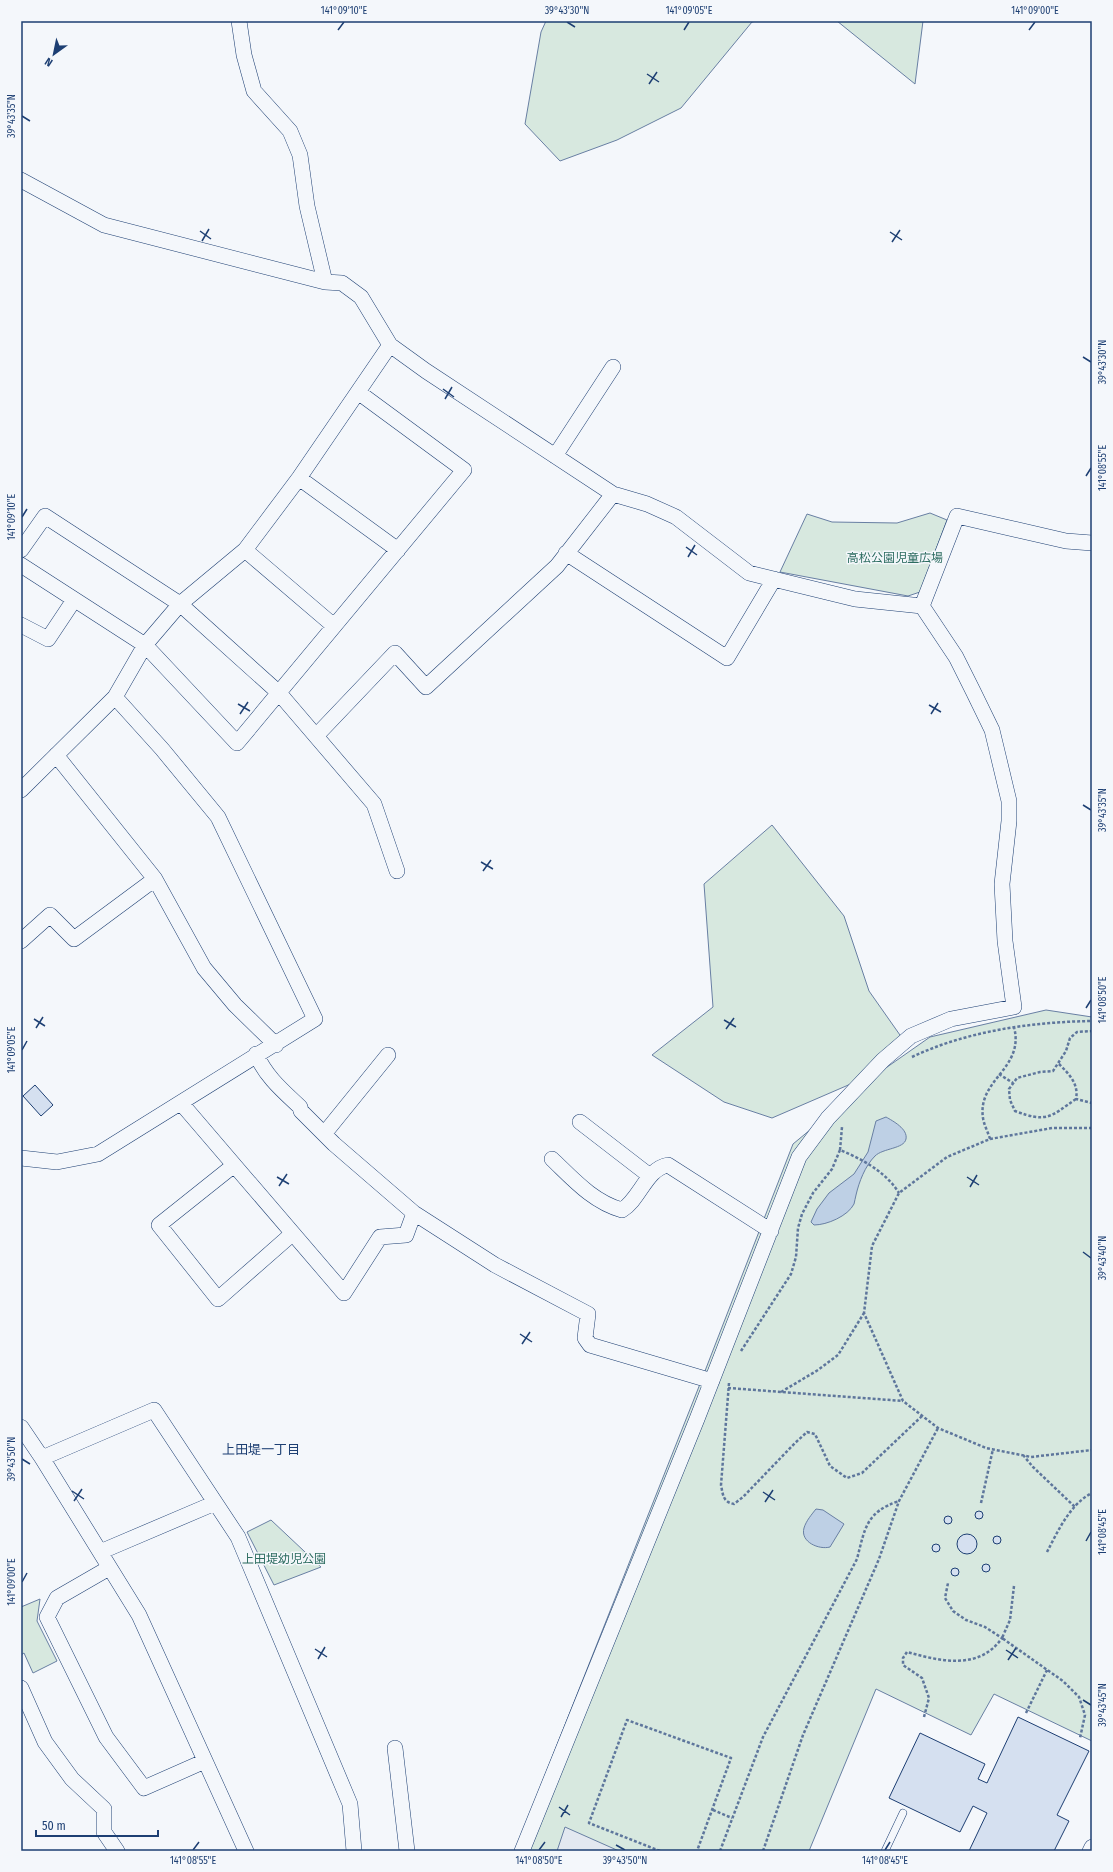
<svg xmlns="http://www.w3.org/2000/svg" width="1113" height="1872" viewBox="0 0 1113 1872" font-family="'Fira Sans Condensed','Noto Sans JP',sans-serif">
  <rect width="100%" height="100%" fill="#f4f7fb"/>
  <!-- green -->
  <path fill="#d7e8df" stroke="#687fa3" d="M546,21H756L752,22L681,108L617,140L560,161L525,124L541,32Z
    M837,21H923L915,84Z
    M930,513L947,520L920,592L908,596L780,572L807,514L832,522L897,523Z
    M772,825L844,916L869,991L907,1045L853,1083L772,1118L724,1102L652,1055L713,1007L704,884Z
    M1046,1010L1092,1017V1741L994,1694L971,1735L876,1689L809,1851H515L698,1389L793,1144L880,1072L930,1037Z
    M271,1520L321,1567L274,1585L247,1532Z
    M40,1599L37,1621L57,1661L33,1673L24,1653L21,1655V1607Z"/>
  <!-- parking -->
  <path fill="#e3e8f0" stroke="#687fa3" d="M565,1827L619,1851H557Z"/>
  <!-- water -->
  <path fill="#bed0e5" stroke="#687fa3" d="M886,1117C893,1121 908,1129 906,1139C904,1149 883,1148 875,1156C865,1166 859,1182 856,1195C855,1198 855,1201 854,1204C848,1216 827,1225 814,1225L811,1222L817,1209L829,1193L854,1174L868,1152L876,1121Z
    M816,1509L823,1510L844,1524L830,1547C819,1550 800,1542 804,1528C806,1521 812,1514 816,1509Z"/>
  <!-- building -->
  <path fill="#d5e0f0" stroke="#1d3f73" d="M35,1085L53,1105L41,1116L23,1096Z
    M975 1515a4 4 0 1 1 8 0a4 4 0 1 1-8 0Z
    M944 1520a4 4 0 1 1 8 0a4 4 0 1 1-8 0Z
    M957 1544a10 10 0 1 1 20 0a10 10 0 1 1-20 0Z
    M993 1540a4 4 0 1 1 8 0a4 4 0 1 1-8 0Z
    M932 1548a4 4 0 1 1 8 0a4 4 0 1 1-8 0Z
    M982 1568a4 4 0 1 1 8 0a4 4 0 1 1-8 0Z
    M951 1572a4 4 0 1 1 8 0a4 4 0 1 1-8 0Z
    M1018,1717L1089,1751L1057,1815L1069,1821L1054,1851H969L987,1813L973,1806L960,1832L889,1798L920,1733L985,1764L978,1779L987,1783Z"/>
  <g fill="none" stroke-linecap="round" stroke-linejoin="round">
    <defs>
      <path id="service" d="M885,1851L903,1813"/>
      <path id="minor" d="M239,21L244,55L254,91L290,131L300,155L307,206L325,282
        M21,180L104,225L325,282L342,283L361,297L390,345L426,371L613,494L647,504L676,517L749,573L855,599L922,606
        M555,456L613,367
        M299,478L398,550
        M21,550L45,516L180,604L279,693L374,804L397,871
        M245,550L334,626
        M566,553L727,658L774,579
        M21,565L145,645L237,743L464,470L358,392
        M922,606L957,516L1066,541L1092,543
        M21,625L48,639L74,600
        M316,736L395,653L426,687L557,566L613,494
        M56,755L155,879L204,968L235,1005L276,1045
        M21,790L115,697L145,645L180,604L245,550L299,478L390,345
        M21,941L50,915L74,939L155,879
        M256,1054C266,1077 283,1091 300,1107L301,1111L334,1144L414,1213L495,1265L588,1314L585,1338L590,1345L712,1381
        M181,1103L344,1293L380,1237L406,1235L414,1213
        M580,1122L650,1176
        M324,1134L388,1055
        M21,1158L57,1162L98,1154L315,1019L218,817L162,749L115,697
        M552,1159C573,1179 593,1202 622,1210C640,1199 646,1169 668,1165L771,1231
        M233,1166L159,1225L218,1299L292,1234
        M21,1427L42,1458
        M100,1552L215,1503
        M109,1568L57,1598L47,1617L106,1737L144,1788L205,1761
        M21,1688L45,1742L72,1779L104,1809V1832L117,1851
        M395,1748L407,1851
        M246,1851L139,1615L42,1458L154,1410L238,1537L350,1804L354,1851
        M522,1851L697,1419L799,1157L828,1118L883,1060L911,1036L951,1019L1014,1007L1005,941L1002,884L1009,821V801L998,755L992,730L973,691L956,657L922,606
        M1090,1851L1092,1847"/>
    </defs>
    <!-- service casing -->
    <use href="#service" stroke="#1d3f73" stroke-width="8"/>
    <!-- minor casing -->
    <use href="#minor" stroke="#1d3f73" stroke-width="16"/>
    <!-- path -->
    <path stroke="#5e769c" stroke-width="2.5" stroke-dasharray="3 2" stroke-linecap="butt" d="M912,1057C967,1031 1031,1022 1092,1021
      M1059,1064C1069,1074 1079,1084 1076,1099L1092,1103
      M999,1074L1013,1083
      M1076,1099C1050,1117 1047,1123 1015,1111L1010,1100L1009,1089L1017,1078L1040,1072L1053,1071L1066,1051L1070,1038L1077,1032L1092,1031
      M1092,1128H1052L990,1139L947,1157L899,1193L872,1246L864,1313L903,1401L938,1428L986,1448L1031,1457L1092,1450
      M990,1139C988,1132 984,1125 983,1118C977,1079 1025,1069 1014,1027
      M840,1150L842,1127
      M741,1351L791,1274L796,1257L798,1228L802,1214L813,1193L832,1169L840,1150C862,1159 886,1172 899,1193
      M729,1383L721,1485C723,1495 723,1502 734,1504L743,1497L795,1443L807,1432L815,1434L830,1466L847,1478L862,1473L922,1416
      M728,1388L903,1401
      M781,1392L818,1370L838,1355L864,1313
      M1023,1455L1033,1467L1075,1507
      M981,1503L993,1449
      M1047,1552C1058,1531 1070,1504 1092,1493
      M1014,1586L1010,1620L1002,1638L1063,1681L1079,1697L1085,1715L1080,1738
      M1026,1713L1047,1670
      M924,1717L929,1698L922,1678L903,1665V1658L907,1652C940,1661 979,1671 1002,1638L985,1627L966,1620L953,1611L945,1598L948,1583
      M713,1810L732,1818
      M660,1851L589,1823L627,1720L731,1758L697,1851
      M720,1851L763,1737L857,1559C865,1528 866,1512 899,1501
      M763,1851L803,1735L879,1559L899,1501L938,1428"/>
    <!-- service -->
    <use href="#service" stroke="#f4f7fb" stroke-width="7"/>
    <!-- minor -->
    <use href="#minor" stroke="#f4f7fb" stroke-width="15"/>
  </g>
  <!-- ticks -->
  <path fill="none" stroke="#1d3f73" stroke-width="1.5" d="M567,22L575,27M338,30L344,22M684,30L689,22M1029,30L1035,22M647,74L659,82M649,84L657,72M22,116L30,121M200,231L211,239M890,232L902,240M202,241L209,229M892,242L900,230M1083,357L1091,362M443,389L454,397M445,399L452,387M1086,476L1091,468M22,517L27,509M686,547L697,555M688,557L695,545M238,704L250,711M929,705L941,712M240,714L248,702M931,714L938,703M1083,805L1091,810M481,862L493,869M483,871L491,860M1086,1008L1091,1000M34,1019L45,1026M724,1020L736,1027M36,1028L43,1017M726,1029L734,1018M22,1050L27,1041M277,1177L289,1184M967,1177L979,1185M279,1186L287,1174M970,1187L977,1175M1083,1252L1091,1258M520,1334L532,1342M522,1344L530,1332M22,1459L30,1464M72,1491L84,1499M763,1492L775,1500M74,1501L82,1489M765,1502L773,1490M1086,1541L1091,1532M22,1582L27,1573M315,1649L327,1657M1006,1650L1018,1658M318,1659L325,1647M1008,1660L1016,1648M1083,1700L1091,1705M559,1807L570,1815M561,1817L568,1805M616,1845L625,1850M193,1850L199,1842M539,1850L545,1842M885,1850L890,1842"/>
  <g text-anchor="middle" stroke-width="3" stroke-linejoin="round" paint-order="stroke">
    <!-- park labels -->
    <g font-size="12" fill="#2c6c60" stroke="#f4f7fb">
      <text x="895" y="562">高松公園児童広場</text>
      <text x="284" y="1563">上田堤幼児公園</text>
    </g>
    <!-- neighbourhood labels -->
    <g font-size="13" fill="#1d3f73" stroke="#f4f7fb">
      <text x="261" y="1454">上田堤一丁目</text>
    </g>
  </g>
  <!-- border -->
  <rect width="1113" height="1872" fill="none" stroke="#f4f7fb" stroke-width="44"/>
  <!-- north arrow -->
  <g transform="translate(54 54) rotate(213)" stroke="#f4f7fb" stroke-width="3" paint-order="stroke">
  <path d="M0-3L7 15L0 10L-7 15Z" fill="#1d3f73"/>
  <text y="-6" font-size="11" font-weight="bold" text-anchor="middle" fill="#1d3f73">N</text>
  </g>
  <!-- scale -->
  <path d="M36 1830v6h122v-6" fill="none" stroke="#1d3f73" stroke-width="2"/>
  <text x="42" y="1830" font-size="12" fill="#1d3f73" stroke="#f4f7fb" stroke-width="3" paint-order="stroke">50 m</text>
  <rect x="22" y="22" width="1069" height="1828" fill="none" stroke="#1d3f73" stroke-width="1.5"/>
  <g font-size="10" text-anchor="middle" fill="#1d3f73">
    <text x="344" y="14">141°09'10"E</text>
    <text x="567" y="14">39°43'30"N</text>
    <text x="689" y="14">141°09'05"E</text>
    <text x="1035" y="14">141°09'00"E</text>
    <text transform="translate(11 116) rotate(-90)" y="4">39°43'35"N</text>
    <text transform="translate(1102 362) rotate(-90)" y="4">39°43'30"N</text>
    <text transform="translate(1102 468) rotate(-90)" y="4">141°08'55"E</text>
    <text transform="translate(11 517) rotate(-90)" y="4">141°09'10"E</text>
    <text transform="translate(1102 810) rotate(-90)" y="4">39°43'35"N</text>
    <text transform="translate(1102 1000) rotate(-90)" y="4">141°08'50"E</text>
    <text transform="translate(11 1050) rotate(-90)" y="4">141°09'05"E</text>
    <text transform="translate(1102 1258) rotate(-90)" y="4">39°43'40"N</text>
    <text transform="translate(11 1459) rotate(-90)" y="4">39°43'50"N</text>
    <text transform="translate(1102 1532) rotate(-90)" y="4">141°08'45"E</text>
    <text transform="translate(11 1582) rotate(-90)" y="4">141°09'00"E</text>
    <text transform="translate(1102 1705) rotate(-90)" y="4">39°43'45"N</text>
    <text x="193" y="1864">141°08'55"E</text>
    <text x="539" y="1864">141°08'50"E</text>
    <text x="625" y="1864">39°43'50"N</text>
    <text x="885" y="1864">141°08'45"E</text>
  </g>
</svg>
